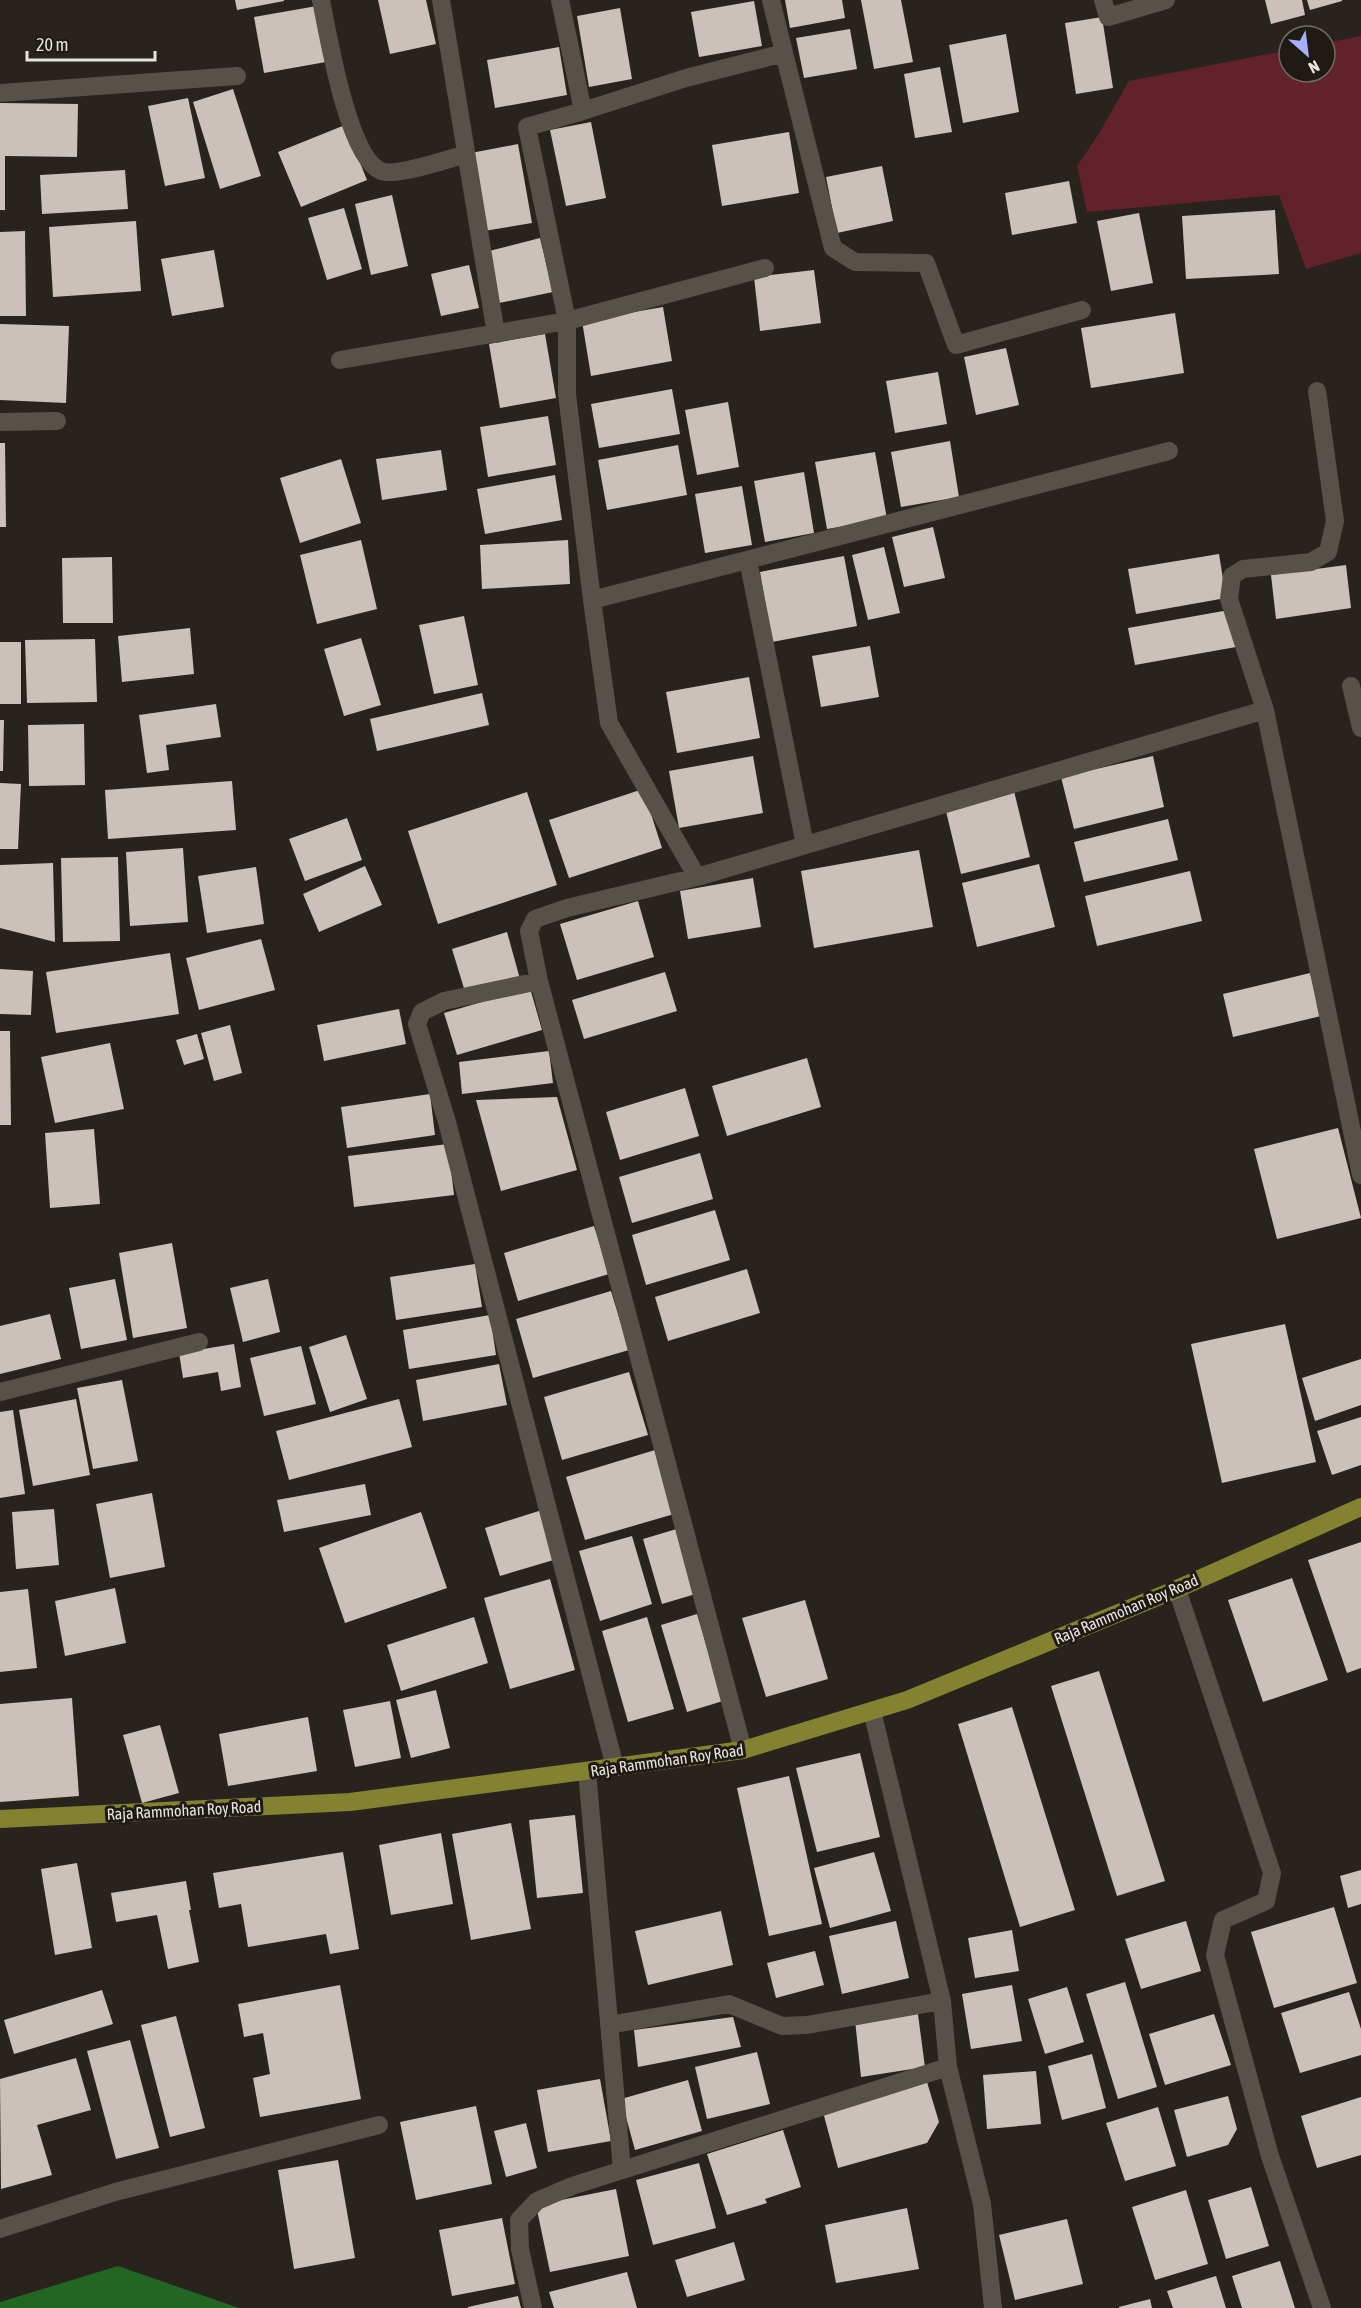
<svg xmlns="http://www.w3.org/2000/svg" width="1361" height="2308" viewBox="0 0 1361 2308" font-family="'Asap Condensed',sans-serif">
  <rect width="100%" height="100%" fill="#28231c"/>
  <!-- green -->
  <path fill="#62222c" d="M1361,36V253L1306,269L1279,195L1087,212L1077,166L1098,135L1129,81L1289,50V72H1325V43Z"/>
  <!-- water -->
  <path fill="#216622" d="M118,2266L239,2308H0V2302Z"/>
  <!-- building -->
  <path fill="#ccc0bb" d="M235,0H284V1L237,10Z
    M378,0H426L436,44L390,54Z
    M785,0H842L845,18L790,28Z
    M861,0H901L913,62L874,69Z
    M1265,0H1302L1305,15L1271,24Z
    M1307,0H1342V1L1310,10Z
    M754,1L762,46L699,57L691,12Z
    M317,6L326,62L264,73L254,17Z
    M620,8L632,79L589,87L577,16Z
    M1102,17L1113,88L1076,94L1065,23Z
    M850,29L857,69L804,78L796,38Z
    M1006,34L1019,112L963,123L949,45Z
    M559,47L567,95L495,108L487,60Z
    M940,67L952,132L915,138L904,74Z
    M233,89L261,176L220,189L193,102Z
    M188,98L205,178L165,186L148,106Z
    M0,103L78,104L77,157L5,156V210H0Z
    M591,122L606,198L566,206L550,130Z
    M345,125L367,180L301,207L278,152Z
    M789,132L799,193L722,206L712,145Z
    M518,144L532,223L484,231L471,153Z
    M882,166L893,221L837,233L826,177Z
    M125,170L128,209L42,214L40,175Z
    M1069,181L1077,223L1012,235L1005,193Z
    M392,195L408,266L371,275L355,204Z
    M344,208L362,269L327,280L308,218Z
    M1275,210L1279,274L1186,279L1182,216Z
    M1139,213L1153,283L1111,291L1097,221Z
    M136,221L141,291L53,297L49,227Z
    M25,231L26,316H0V232Z
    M540,238L553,292L499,303L489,251Z
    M214,250L224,307L172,316L161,259Z
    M469,265L479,308L441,316L431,274Z
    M814,270L821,323L760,331L754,277Z
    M663,307L672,361L591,376L582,321Z
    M1175,313L1184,373L1091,388L1081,328Z
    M0,324L69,326L66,403L0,400Z
    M545,334L556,398L500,408L489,344Z
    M1006,348L1019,405L976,415L964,357Z
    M938,372L947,424L895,433L886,381Z
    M672,389L680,434L599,448L591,404Z
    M728,402L739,467L697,475L685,410Z
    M548,416L556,465L488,477L480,427Z
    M950,441L959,497L901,507L891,452Z
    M0,443H5L6,527H0Z
    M678,445L687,495L607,510L598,460Z
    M441,450L447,490L382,500L376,459Z
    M875,452L887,519L827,529L815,462Z
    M341,459L361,523L300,543L280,478Z
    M804,472L814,533L765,542L754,481Z
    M555,475L562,520L485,534L477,489Z
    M742,486L752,545L705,553L695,494Z
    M933,527L945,578L904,587L892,537Z
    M361,540L377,609L317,624L300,555Z
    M568,540L570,584L482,589L480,545Z
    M884,547L900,613L868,620L852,555Z
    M1219,554L1226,598L1136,614L1128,569Z
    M844,556L857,626L772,642L760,572Z
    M112,557L113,623H63L62,558Z
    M1346,565L1351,608L1276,619L1271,575Z
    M1229,610L1236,647L1135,665L1128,628Z
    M464,616L478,685L434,694L419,625Z
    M190,628L194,674L122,682L118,636Z
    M361,638L381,705L344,716L324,649Z
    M95,639L97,702L27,703L25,640Z
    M0,642H21V704H0Z
    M870,646L879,697L821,707L812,656Z
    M749,677L760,738L677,753L666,692Z
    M482,693L489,725L377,751L370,719Z
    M216,704L221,737L166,745L169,770L147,773L139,715Z
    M0,720H4L3,771H0Z
    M84,724L85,785L29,786L28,725Z
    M753,756L763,813L679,828L669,771Z
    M1153,756L1164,807L1074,829L1061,777Z
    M232,781L236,830L108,839L105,790Z
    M0,783L21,784L18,849H0Z
    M643,789L662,848L569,878L549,820Z
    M1014,791L1030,857L961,874L945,807Z
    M527,792L557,885L438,924L408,831Z
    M347,818L362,860L305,881L289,839Z
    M1168,819L1178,860L1084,882L1074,842Z
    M183,848L188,922L130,926L126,852Z
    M919,850L933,927L814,948L801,871Z
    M118,857L120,941L63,942L61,858Z
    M53,863L55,942L0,928V865Z
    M1039,864L1055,927L977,947L962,883Z
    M365,866L382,905L319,932L303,894Z
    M256,867L264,924L207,933L198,876Z
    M1190,871L1202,921L1097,946L1085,896Z
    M753,878L761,927L688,939L680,891Z
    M638,901L654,957L577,980L560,924Z
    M507,932L520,979L466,995L452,949Z
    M261,939L275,990L199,1010L186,958Z
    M170,953L179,1014L56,1033L46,972Z
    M0,969L33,971L31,1015L0,1014Z
    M665,972L677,1011L584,1039L572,1000Z
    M1310,973L1321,1016L1233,1037L1223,994Z
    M530,988L542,1030L457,1055L444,1013Z
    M399,1009L406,1044L324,1061L317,1025Z
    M230,1025L242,1073L214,1081L201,1033Z
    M0,1031H10L11,1125H0Z
    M197,1034L204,1059L184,1065L176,1040Z
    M110,1043L124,1109L55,1123L41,1057Z
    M549,1051L553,1083L462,1094L459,1062Z
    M807,1058L821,1107L727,1136L712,1086Z
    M685,1088L699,1136L620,1160L606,1112Z
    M430,1094L435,1135L347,1148L341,1107Z
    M557,1097L577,1170L501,1191L476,1100Z
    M1338,1128L1361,1218L1277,1239L1254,1149Z
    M94,1129L100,1204L50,1208L45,1133Z
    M448,1144L454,1195L354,1207L348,1156Z
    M700,1153L713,1199L632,1223L619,1177Z
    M715,1210L730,1260L646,1285L632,1235Z
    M594,1226L609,1274L518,1301L504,1253Z
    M172,1243L187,1328L133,1338L119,1253Z
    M475,1264L482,1307L396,1320L390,1277Z
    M747,1269L760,1313L668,1341L655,1297Z
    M115,1279L127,1340L81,1349L69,1288Z
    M268,1279L280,1332L243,1342L230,1288Z
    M611,1291L629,1350L533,1378L516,1319Z
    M50,1314L61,1359L0,1374V1326Z
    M490,1315L496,1355L409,1369L403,1330Z
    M1285,1324L1316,1462L1222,1483L1191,1344Z
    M346,1335L367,1399L330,1412L309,1347Z
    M234,1344L241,1387L221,1391L218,1372L183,1378L179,1353Z
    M301,1346L316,1404L264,1416L250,1358Z
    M1361,1359V1405L1315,1421L1302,1378Z
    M499,1364L507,1405L423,1421L416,1380Z
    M629,1372L648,1435L562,1460L544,1397Z
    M122,1380L138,1461L93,1469L77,1388Z
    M76,1399L90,1475L33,1486L19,1410Z
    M399,1399L412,1447L289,1480L276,1431Z
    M13,1410L25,1494L0,1498V1412Z
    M1361,1417V1465L1332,1475L1317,1431Z
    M655,1450L674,1514L585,1540L566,1477Z
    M365,1484L371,1515L284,1532L277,1500Z
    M152,1493L165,1567L110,1578L96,1504Z
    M54,1509L59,1565L16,1569L12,1512Z
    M542,1510L557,1559L500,1576L485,1528Z
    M421,1512L447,1588L345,1623L319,1548Z
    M680,1528L699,1593L662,1604L643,1539Z
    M632,1536L652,1604L600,1621L579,1551Z
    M1361,1542V1668L1347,1673L1308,1560Z
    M1292,1578L1328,1680L1263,1702L1228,1600Z
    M550,1579L575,1670L510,1689L484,1598Z
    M115,1588L126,1643L65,1656L55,1601Z
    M28,1589L37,1668L0,1672V1592Z
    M805,1600L828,1679L766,1697L742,1618Z
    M697,1614L723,1701L687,1712L661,1625Z
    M474,1617L488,1663L401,1691L387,1645Z
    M647,1617L674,1709L628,1722L602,1631Z
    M1099,1671L1165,1881L1117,1896L1051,1686Z
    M436,1690L450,1748L411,1758L396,1700Z
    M72,1698L79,1796L0,1802V1704Z
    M390,1701L401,1758L355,1767L343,1710Z
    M1012,1707L1075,1910L1020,1927L958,1724Z
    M308,1717L317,1771L228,1786L219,1734Z
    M160,1725L179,1793L142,1803L123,1735Z
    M860,1753L880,1837L817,1852L796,1768Z
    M789,1776L822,1924L769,1936L737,1788Z
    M575,1815L583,1893L537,1898L529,1820Z
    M511,1823L531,1929L471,1940L452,1834Z
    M441,1833L453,1904L391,1915L379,1845Z
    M343,1852L359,1949L330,1954L326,1934L248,1947L241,1904L219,1908L213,1873Z
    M874,1852L891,1911L830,1928L814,1868Z
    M77,1863L92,1948L55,1955L41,1869Z
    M1361,1870V1904L1348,1908L1340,1876Z
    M186,1881L191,1910H189L199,1962L168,1969L157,1915L116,1922L111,1893Z
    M1334,1907L1357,1983L1274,2008L1251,1932Z
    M721,1911L733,1965L648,1985L635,1931Z
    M896,1921L909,1978L842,1994L829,1936Z
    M1186,1921L1201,1971L1141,1989L1125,1939Z
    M1012,1930L1019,1971L975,1978L968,1938Z
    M815,1951L824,1985L776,1998L767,1963Z
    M1125,1982L1157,2087L1118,2099L1086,1994Z
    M340,1985L361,2099L260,2117L253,2078L270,2074L263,2033L244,2037L238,2004Z
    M1012,1985L1022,2041L971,2049L962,1994Z
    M1067,1987L1084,2042L1045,2054L1028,1999Z
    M102,1990L113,2024L14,2054L4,2020Z
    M1349,1992L1361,2029V2055L1300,2073L1281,2013Z
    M917,2007L925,2067L861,2077L855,2020Z
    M1214,2014L1231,2065L1165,2085L1149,2034Z
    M176,2016L205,2128L170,2137L141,2025Z
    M733,2017L741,2047L638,2067L634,2030Z
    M130,2040L159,2148L116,2159L87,2051Z
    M757,2052L770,2104L707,2119L695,2067Z
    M1092,2054L1106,2108L1062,2120L1048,2066Z
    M76,2058L91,2110L37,2125L52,2175L1,2189L0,2079Z
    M1036,2071L1041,2124L987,2129L983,2075Z
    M600,2079L611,2141L548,2152L537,2090Z
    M688,2080L702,2131L635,2150L621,2099Z
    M927,2082L939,2122L927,2143L838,2168L823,2112Z
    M1228,2096L1237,2129L1228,2145L1187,2157L1174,2110Z
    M1361,2097V2155L1317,2168L1301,2116Z
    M476,2106L492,2184L416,2200L400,2122Z
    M1158,2107L1176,2166L1125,2181L1106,2123Z
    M526,2123L537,2168L506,2177L494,2131Z
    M783,2130L801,2187L765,2199L767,2203L727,2215L707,2154Z
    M338,2160L355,2258L294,2269L278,2170Z
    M699,2163L716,2228L653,2245L636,2180Z
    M1251,2187L1269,2246L1226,2259L1208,2200Z
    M616,2189L629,2256L550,2272L536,2205Z
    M1186,2190L1208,2264L1155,2280L1132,2207Z
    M907,2208L919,2269L836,2283L825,2225Z
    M502,2218L515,2284L452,2296L439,2230Z
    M1067,2219L1083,2284L1015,2300L999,2235Z
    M734,2242L745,2280L687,2297L675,2260Z
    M1280,2261L1295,2308H1242L1232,2276Z
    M627,2272L637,2308H554L549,2292Z
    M1216,2276L1226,2308H1173L1167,2291Z
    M518,2296L521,2308H468V2307Z
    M1150,2299L1152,2308H1119V2307Z"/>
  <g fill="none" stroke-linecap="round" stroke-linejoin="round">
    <!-- minor -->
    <path stroke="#575149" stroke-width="18" d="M321,0C328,34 348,158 381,171C395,177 449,159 466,154
      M441,0L496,334
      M560,0L583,111
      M771,0L784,53
      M1103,0L1108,17L1166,0
      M0,93L237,76
      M340,360L567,321L527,127L583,111L686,78L784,53L833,248L855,262L926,263L956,345L1082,310
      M1317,391L1335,521L1328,552L1311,562L1243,569L1232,576L1229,599L1265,710L1361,1175
      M0,422L57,421
      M748,560L805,845
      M592,600L1169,451
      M1351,686L1361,728
      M697,877L1265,710
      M539,981L444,1001L422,1012L417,1024L447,1122L615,1767
      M0,1392L199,1342
      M1177,1589L1272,1873L1266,1901L1223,1920L1215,1955L1270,2156L1322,2308
      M872,1711L942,2001L948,2067L982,2204L993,2308
      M743,1750L539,981L529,931L535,919L567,908L697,877L609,723L592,600L567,394V321L765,268
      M587,1771L622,2170
      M609,2025L729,2004L782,2026L807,2025L942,2001
      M0,2229L115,2192L379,2125
      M533,2308L520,2249L519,2220L537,2201L572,2186L948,2067"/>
    <!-- major -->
    <path stroke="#838230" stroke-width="18" d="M0,1819L350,1802L743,1750L907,1700L1177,1589L1361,1507"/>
  </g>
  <g text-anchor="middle" stroke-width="6" stroke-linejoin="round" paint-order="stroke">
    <!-- street labels -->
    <g font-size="16" fill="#e7e4df" stroke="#1f1a13">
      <text transform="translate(1126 1609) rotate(-23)" y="6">Raja Rammohan Roy Road</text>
      <text transform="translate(667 1760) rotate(-8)" y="6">Raja Rammohan Roy Road</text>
      <text transform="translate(184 1810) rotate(-3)" y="6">Raja Rammohan Roy Road</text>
    </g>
  </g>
  <!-- north arrow -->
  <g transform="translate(1307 54) rotate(152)"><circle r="28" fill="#1f1a13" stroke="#6f6b65" stroke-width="1.5"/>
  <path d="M0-4.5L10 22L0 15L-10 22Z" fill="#a5b1fc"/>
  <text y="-9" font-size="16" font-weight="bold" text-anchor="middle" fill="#e7e4df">N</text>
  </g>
  <!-- scale -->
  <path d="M27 51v9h128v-9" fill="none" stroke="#e7e4df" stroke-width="3"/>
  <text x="36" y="51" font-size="18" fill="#e7e4df" stroke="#1f1a13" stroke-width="4.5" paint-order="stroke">20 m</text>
</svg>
